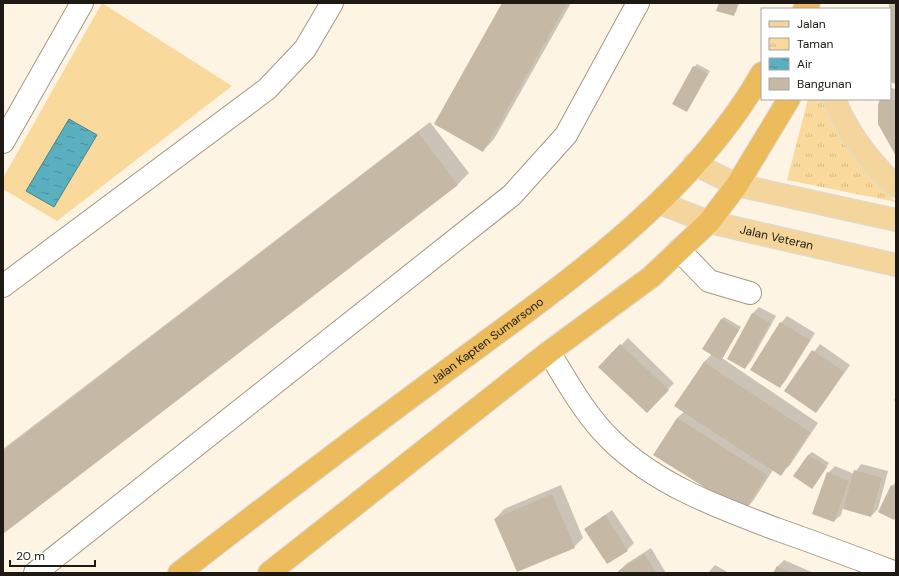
<svg xmlns="http://www.w3.org/2000/svg" width="899" height="576" viewBox="0 0 899 576" font-family="'DM Sans',sans-serif">
  <defs>
    <pattern id="park-tufts" width="24" height="20" patternUnits="userSpaceOnUse"><rect width="24" height="20" fill="#fad99d"/><path d="M3 7l-1-3M5 7V3M7 7l1-3M15 17l-1-3M17 17v-4M19 17l1-3" fill="none" stroke="#d6ba86"/></pattern>
    <pattern id="water-ripples" width="26" height="14" patternUnits="userSpaceOnUse"><rect width="26" height="14" fill="#5ab0bf"/><path d="M2 4q2-2 4 0t4 0M15 11q2-2 4 0t4 0" fill="none" stroke="#4a8e9a"/></pattern>
  </defs>
  <rect width="100%" height="100%" fill="#fef4e3"/>
  <!-- green -->
  <path fill="#fad99d" d="M102,3L232,86L57,221L3,189V178Z"/>
  <!-- park -->
  <path fill="url(#park-tufts)" d="M808,99H827L856,158L896,202L787,180Z"/>
  <!-- water -->
  <path fill="url(#water-ripples)" stroke="#48838b" d="M69,119L97,135L54,207L26,191Z"/>
  <!-- shadow -->
  <path fill="#0003" d="M503,3H571L494,139L483,151Z
    M720,3H739L736,12L733,15Z
    M892,3H896V83L890,5Z
    M697,64L710,71L686,111L694,67Z
    M891,88L896,89V153L879,105L881,99H890Z
    M430,122L469,173L458,184L3,533V449Z
    M759,307L776,316L751,361L745,368L728,359L753,313Z
    M787,316L815,333L786,380L780,387L781,323Z
    M724,317L741,327L722,358L818,423L790,465L780,474L773,470L753,501L744,511L677,418L685,411L676,405L704,362L712,354L721,320Z
    M628,338L674,383L647,412L600,367Z
    M820,344L850,365L822,405L816,412L785,390Z
    M896,394V402L894,401Z
    M812,452L829,463L815,485L808,455Z
    M861,464L888,471L878,509L871,516L843,508L841,515L834,521L828,473L835,466L854,474Z
    M895,483L896,517L894,519L892,486Z
    M561,485L583,538L574,547L495,519L504,509Z
    M612,510L634,543L627,550L586,529Z
    M651,548L666,573H620L619,571L626,564Z
    M784,560L814,573H774L777,567Z
    M715,565L729,573H708Z"/>
  <!-- building -->
  <path fill="#c5b9a5" d="M502,3H567L483,152L434,124Z
    M719,3H738L734,16L716,11Z
    M889,4L896,6V84L890,82Z
    M693,66L708,74L687,112L672,104Z
    M880,99L896,100V156L878,124V105Z
    M418,132L458,185L3,534V451Z
    M752,313L770,323L745,369L727,359Z
    M721,319L739,330L721,361L702,349Z
    M780,322L810,340L780,388L750,370Z
    M620,344L669,390L647,413L598,367Z
    M812,350L844,372L816,413L784,391Z
    M704,362L810,432L781,476L674,406Z
    M677,418L767,475L744,512L653,455Z
    M808,455L827,467L812,489L793,476Z
    M854,470L882,478L871,517L843,509Z
    M827,472L849,481L834,522L812,514Z
    M891,485L896,488V516L894,520L878,512Z
    M552,494L575,548L517,572L494,519Z
    M605,515L628,551L607,564L584,529Z
    M644,554L656,573H619L618,571Z
    M777,566L792,573H773Z"/>
  <g fill="none" stroke-linecap="round" stroke-linejoin="round">
    <defs>
      <path id="minor" d="M3,142L82,3
        M679,250L709,281L750,293
        M3,286L267,89L305,49L332,3
        M549,352C568,383 585,415 612,441C657,485 718,507 776,529C816,543 856,558 896,573
        M35,573L512,195L566,135L638,3"/>
      <g id="major">
        <path d="M834,99C848,133 869,161 896,186"/>
        <path d="M694,164L737,185L896,220"/>
        <path id="s1" d="M660,203L709,222L896,265"/>
      </g>
      <g id="highway">
        <path d="M804,9L809,3"/>
        <path id="s2" d="M179,573C266,506 354,439 442,374C559,287 688,202 762,73"/>
        <path d="M269,573L549,352L651,277L709,222L737,185L789,99"/>
      </g>
    </defs>
    <!-- minor casing -->
    <use href="#minor" stroke="#a39884" stroke-width="24"/>
    <!-- major casing -->
    <use href="#major" stroke="#dbdad9" stroke-width="24"/>
    <!-- highway casing -->
    <use href="#highway" stroke="#dbdad9" stroke-width="24"/>
    <!-- minor -->
    <use href="#minor" stroke="#fff" stroke-width="22"/>
    <!-- major -->
    <use href="#major" stroke="#f4d69d" stroke-width="22"/>
    <!-- highway -->
    <use href="#highway" stroke="#ecbb5b" stroke-width="22"/>
  </g>
  <g text-anchor="middle" stroke-width="3" stroke-linejoin="round" paint-order="stroke">
    <!-- street labels -->
    <g font-size="12" fill="#1e1a13" stroke="#fff">
      <text dy="4" stroke="none"><textPath href="#s1" startOffset="122">Jalan Veteran</textPath></text>
      <text dy="4" stroke="none"><textPath href="#s2" startOffset="386">Jalan Kapten Sumarsono</textPath></text>
    </g>
  </g>
  <!-- border -->
  <rect width="899" height="576" fill="none" stroke="#1e1a13" stroke-width="8"/>
  <!-- legend -->
  <rect x="761" y="8" width="130" height="92" fill="#ffffff" stroke="#a5a3a1"/>
  <rect x="769" y="21" width="20" height="6" fill="#f4d69d" stroke="#a5a3a1"/>
  <text x="797" y="28" font-size="12" fill="#1e1a13">Jalan</text>
  <rect x="769" y="38" width="20" height="12" fill="url(#park-tufts)" stroke="#a5a3a1"/>
  <text x="797" y="48" font-size="12" fill="#1e1a13">Taman</text>
  <rect x="769" y="58" width="20" height="12" fill="url(#water-ripples)" stroke="#a5a3a1"/>
  <text x="797" y="68" font-size="12" fill="#1e1a13">Air</text>
  <rect x="769" y="78" width="20" height="12" fill="#c5b9a5" stroke="#a5a3a1"/>
  <text x="797" y="88" font-size="12" fill="#1e1a13">Bangunan</text>
  <!-- scale -->
  <path d="M10 560v6h85v-6" fill="none" stroke="#1e1a13" stroke-width="2"/>
  <text x="16" y="560" font-size="12" fill="#1e1a13" stroke="#ffffff" stroke-width="3" paint-order="stroke">20 m</text>
</svg>
